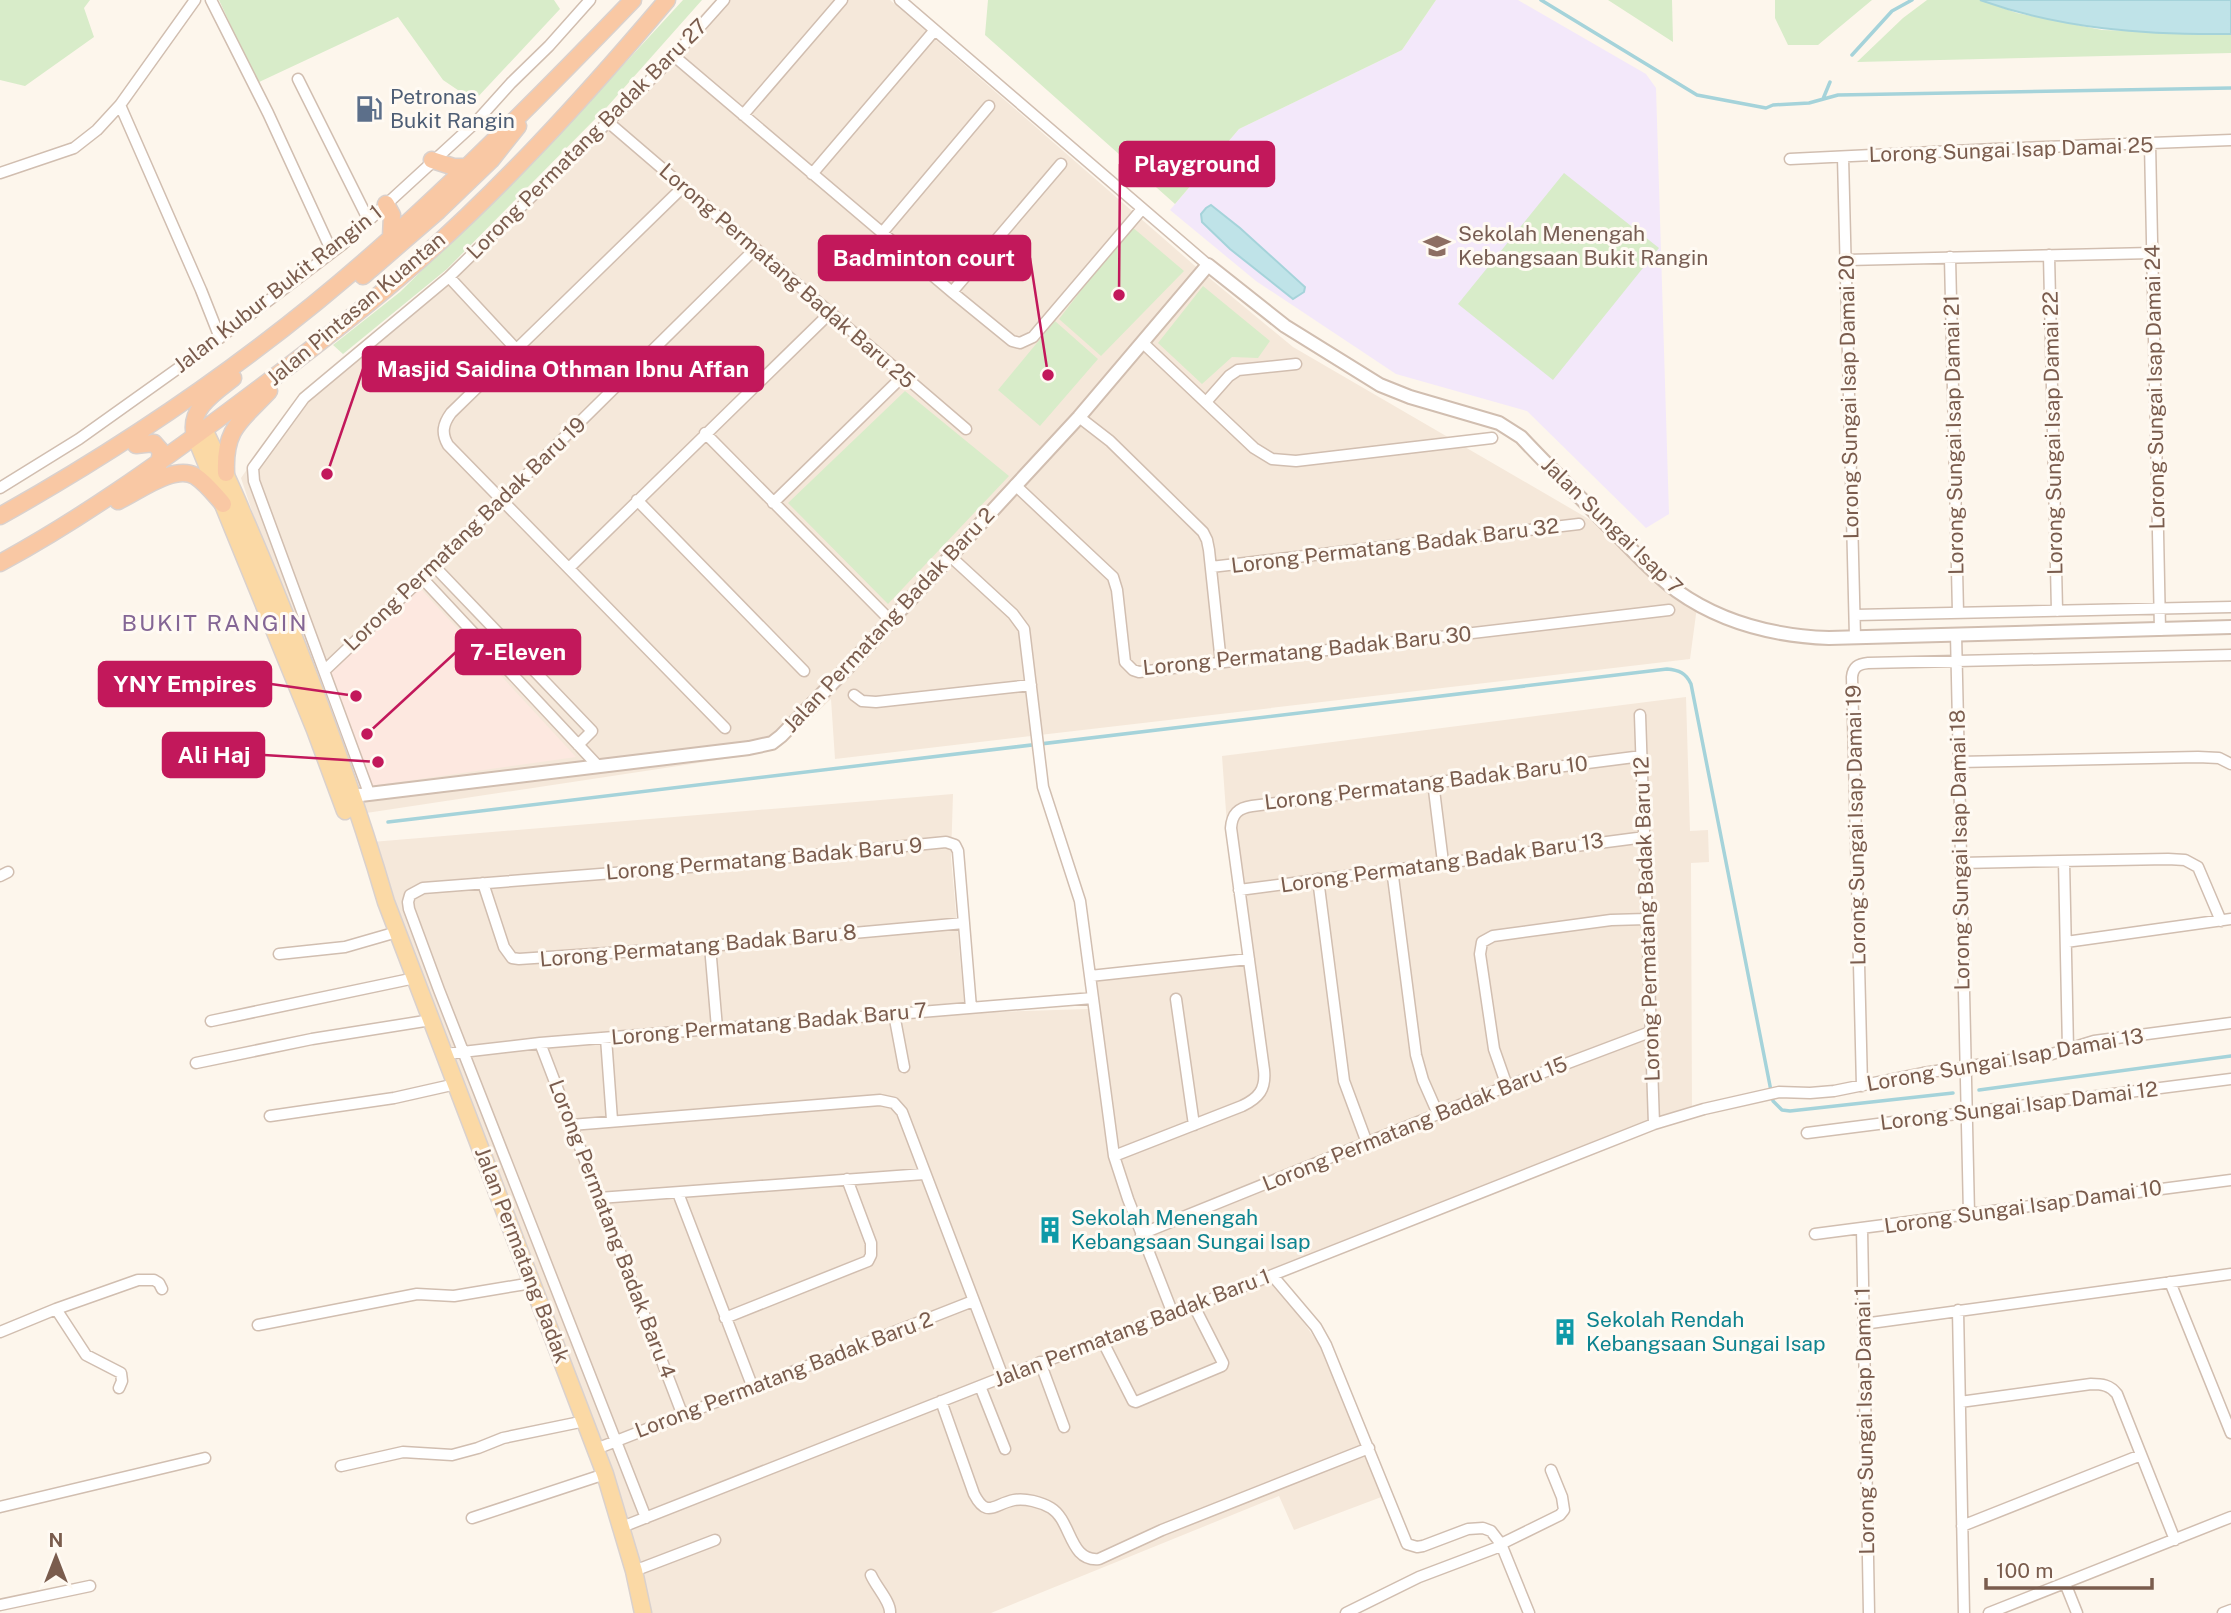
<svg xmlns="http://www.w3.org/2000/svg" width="2231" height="1613" viewBox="0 0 2231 1613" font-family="'Public Sans',sans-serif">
  <rect width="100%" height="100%" fill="#fdf6ec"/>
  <!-- residential -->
  <path fill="#f5e8da" d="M715,0H890L1202,272L1293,347L1606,529L1697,607L1690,659L835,759L831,699L781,746L751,755L353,815L241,478L293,403L443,290L599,137L667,52Z
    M1686,697L1690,831L1708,830L1709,862L1691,863L1692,1114L1273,1279L1323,1350L1384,1496L1294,1530L1279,1496L991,1613H638L620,1530L372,842L953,794L951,858L965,1013L1088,1009L1086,972L1245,956L1228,839L1222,756Z"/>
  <!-- commercial -->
  <path fill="#fde8e0" d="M418,586L576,757L371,786L330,671Z"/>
  <!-- education -->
  <path fill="#f3e8fa" d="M1436,0H1518L1646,74L1656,88L1669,514L1646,528L1527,411L1396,374L1256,281L1170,210L1239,129L1402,50Z"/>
  <!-- green -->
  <path fill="#d8ecc9" d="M0,0H90L84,8L94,37L25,86L0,80Z
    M219,0H554L560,9L474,101L443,80L398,17L257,83Z
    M683,0H702L607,107L447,269L343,354L333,345L400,292L559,135Z
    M988,0H1436L1402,50L1239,129L1175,204L985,35Z
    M1608,0H1672L1673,42Z
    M1775,0H1872L1818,45H1788L1775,18Z
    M1927,0H1980L2017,13L2102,30L2231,34V53L1857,62L1903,18Z
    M1564,173L1659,248L1553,380L1458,304Z
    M1131,226L1184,271L1101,356L1059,319Z
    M1203,286L1270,341L1258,358L1232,357L1202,384L1158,343Z
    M1055,321L1098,359L1040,426L998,390Z
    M905,391L1009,476L888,604L788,503Z"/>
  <!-- water -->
  <path fill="#bfe3e8" stroke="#a5d3da" stroke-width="2" d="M1980,0H2231V34C2145,35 2061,29 1980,0Z
    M1211,205L1240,228L1305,287L1304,292L1293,299L1230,249L1202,222L1201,214L1206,208Z"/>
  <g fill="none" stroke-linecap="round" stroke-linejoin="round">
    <!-- stream -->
    <path stroke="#a5d3da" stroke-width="3.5" d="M1541,0L1697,95L1766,108L1773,105L1809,103L1838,95L2231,88
      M1852,55L1892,11L1912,0
      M1823,99L1830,82
      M388,822L1667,669C1679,670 1686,673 1691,684L1773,1101L1782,1110L1790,1111L1953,1093
      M1979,1090L2231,1056"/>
    <defs>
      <path id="minor" d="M211,0L268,113L332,252
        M900,0L1208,265
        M674,56L952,292L1012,341L1020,343L1033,337L1142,209
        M298,79L369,221
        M120,105L201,290L220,338
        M743,115L842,0
        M608,122L966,429
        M2150,143L2160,630
        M1843,157L1855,637
        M1790,159L1995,149L2231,140
        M0,173L74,148L97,130L120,105L195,0
        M812,174L934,31
        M683,187L451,413C443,424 441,433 448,445L725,728
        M882,233L989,106
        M2049,255L2057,611
        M1950,257L1958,613
        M1846,260L2152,253
        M449,277L516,349
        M952,292L1061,164
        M1143,343L1254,448L1272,459L1296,461L1492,438
        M1206,402L1229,376L1238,370L1296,364
        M1079,417L1110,441L1203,532L1207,540L1209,550L1221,663
        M705,433L890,620
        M1015,485L1113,577L1117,590L1125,662L1133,670L1139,672L1669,610
        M0,488L79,439L201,352L343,244L475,123L511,83L549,46L590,0
        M637,500L804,671
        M773,503L903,376
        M950,556L1013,614L1024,629L1043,787L1080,901L1114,1156L1128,1199L1173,1314
        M434,566L592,731L578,745
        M1211,567L1579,524
        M569,568L830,313
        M422,578L598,766
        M1855,615L2231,607
        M1956,634L1969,1214
        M324,671L422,578L755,249
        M854,695L862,701L876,702L1031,685
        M1640,715L1654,1124
        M1958,762L2198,757L2219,758L2231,764
        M1433,782L1443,862
        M369,793L254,481L253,468L304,398L449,277L608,122L674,56L724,0
        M2064,861L2068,1049
        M1960,863L2168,859L2185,860L2198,867L2221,921
        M1392,869L1416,1055L1423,1080L1438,1114
        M0,876L8,872
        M1318,879L1344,1081L1367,1143
        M483,883L504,947L512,958L519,959L710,946L964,923
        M1239,890L1645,837
        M2066,942L2231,919
        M710,946L717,1028
        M279,954L345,947L397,932
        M1090,976L1249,959
        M1176,999L1194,1125
        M894,1014L904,1067
        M211,1021L415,978
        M606,1038L612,1120
        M540,1043L683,1416
        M445,1054L540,1043L1093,998
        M196,1063L312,1039L431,1020
        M1507,1086L1494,1049L1480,954L1482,942L1493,936L1611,920L1647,919
        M1862,1086L1852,677C1853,667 1858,664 1868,663L2231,655
        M270,1116L394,1098L456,1084
        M571,1125L880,1100L894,1103L902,1112L1003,1377
        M1807,1133L2231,1079
        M1114,1156L1242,1106C1259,1098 1266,1089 1264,1070L1231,828C1232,814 1238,808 1252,806L1642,756
        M678,1193L753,1388
        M599,1198L924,1174
        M1862,1228L1869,1613
        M1141,1234L1507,1086L1650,1032
        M1815,1234L2231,1180
        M1272,1275L1316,1327L1326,1345L1407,1544L1417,1547L1423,1546L1468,1529L1483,1528L1491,1531L1501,1544L1529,1613
        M2170,1282L2231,1433
        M56,1309L86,1355L121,1373L122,1381L119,1388
        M1958,1310L1964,1613
        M725,1318L868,1261L871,1255V1243L847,1179
        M1863,1324L2231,1274
        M258,1325L417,1294L454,1296L532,1283
        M0,1332L56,1309L138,1280H154L159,1283L162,1289
        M1102,1340L1133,1401L1136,1402L1222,1366L1223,1363L1194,1306
        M1040,1362L1064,1427
        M980,1386L1005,1449
        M941,1401L974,1494C987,1519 994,1504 1014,1500C1025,1498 1041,1502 1051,1508C1072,1521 1069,1562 1099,1559L1162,1530L1369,1448
        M1960,1402L2091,1384C2102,1384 2110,1385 2117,1394L2175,1540
        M596,1449L973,1301
        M341,1466L403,1452L452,1455L478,1448L503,1438L585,1421
        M0,1507L205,1458
        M472,1518L605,1474
        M646,1518L439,990L409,909L408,902L410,895L423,888L690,867L946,842L955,845L958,851L971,1008
        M1962,1526L2141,1455
        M622,1527L1003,1377L1194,1306L1654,1124L1704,1109L1779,1092L1810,1093L1834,1091L1923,1073L2052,1054L2094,1041L2231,1023
        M1501,1544L1560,1515L1564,1510L1562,1497L1551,1470
        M634,1571L715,1540
        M871,1575C876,1587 891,1602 890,1613
        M2065,1583L2077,1613
        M0,1605L90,1586
        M1346,1613L1419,1577L1501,1546
        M1989,1613L2231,1517
        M2223,1613L2231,1610"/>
      <path id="tertiary" d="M344,797L749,748L772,743L781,736L847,668L1079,417L1208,265L1285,326L1380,385L1410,397L1499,423L1521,437C1549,467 1579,496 1607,525C1630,547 1652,573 1677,591C1722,623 1774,636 1829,638L2231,627"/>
      <path id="primary" d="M204,429C217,457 231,484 242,512C297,639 347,769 386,902L605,1474L634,1571L643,1613
        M195,436L315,730L345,811"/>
      <path id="trunk" d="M432,160L454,167H465
        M386,204L392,215L391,238
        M363,276L438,211L491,160L518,126
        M195,436C188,409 214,393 233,378
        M136,445L154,443L161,451L159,464
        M226,473C224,428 241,421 269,391
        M118,501C138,492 174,464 195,476C206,483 215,495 223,504
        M0,516C139,438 274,344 392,237C475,162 555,81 633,0
        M0,563C81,519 155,466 229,411C287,368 344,325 399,278C497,194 584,98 667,0"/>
    </defs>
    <!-- minor casing -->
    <use href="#minor" stroke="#d1beb0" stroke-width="13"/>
    <!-- tertiary casing -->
    <use href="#tertiary" stroke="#d1beb0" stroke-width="16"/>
    <!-- primary casing -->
    <use href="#primary" stroke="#dad1cd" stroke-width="19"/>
    <!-- trunk casing -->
    <use href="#trunk" stroke="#dad1cd" stroke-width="19"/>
    <!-- minor -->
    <use href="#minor" stroke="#fff" stroke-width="10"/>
    <!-- tertiary -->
    <use href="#tertiary" stroke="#fff" stroke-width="12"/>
    <!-- primary -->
    <use href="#primary" stroke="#fbd9a5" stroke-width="16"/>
    <!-- trunk -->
    <use href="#trunk" stroke="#f9c8a4" stroke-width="16"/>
  </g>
  <!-- icons -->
  <defs>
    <symbol id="fuel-bare" viewBox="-9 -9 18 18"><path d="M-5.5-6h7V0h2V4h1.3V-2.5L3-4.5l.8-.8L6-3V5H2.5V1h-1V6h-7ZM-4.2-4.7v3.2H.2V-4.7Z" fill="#5c6f8a" stroke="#fffaf3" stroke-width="2.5" paint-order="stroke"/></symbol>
    <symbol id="school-bare" viewBox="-9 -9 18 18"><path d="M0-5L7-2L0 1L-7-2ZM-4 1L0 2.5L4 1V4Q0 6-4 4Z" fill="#8d6e63" stroke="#fffaf3" stroke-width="2.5" paint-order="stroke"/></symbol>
    <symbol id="building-bare" viewBox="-9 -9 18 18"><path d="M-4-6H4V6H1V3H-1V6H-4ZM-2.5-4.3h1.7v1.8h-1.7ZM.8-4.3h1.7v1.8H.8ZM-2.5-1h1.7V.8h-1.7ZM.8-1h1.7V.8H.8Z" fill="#0f9aa8" stroke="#fffaf3" stroke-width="2.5" paint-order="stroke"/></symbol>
  </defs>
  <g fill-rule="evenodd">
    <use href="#fuel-bare" x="350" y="90" width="38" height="38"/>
    <use href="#school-bare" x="1418" y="227" width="38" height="38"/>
    <use href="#building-bare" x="1031" y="1211" width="38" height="38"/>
    <use href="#building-bare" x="1546" y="1313" width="38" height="38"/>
  </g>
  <g text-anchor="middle" stroke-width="6" stroke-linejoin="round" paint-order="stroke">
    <!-- service labels -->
    <g font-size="21" fill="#4e5e75" stroke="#fffaf3" text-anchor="start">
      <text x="390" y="104">Petronas<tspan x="390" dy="24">Bukit Rangin</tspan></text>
    </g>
    <!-- street labels -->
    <g font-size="21" fill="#7a5c4d" stroke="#fffaf3">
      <text transform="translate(587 139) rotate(-45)" y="7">Lorong Permatang Badak Baru 27</text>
      <text transform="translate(2011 150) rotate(-2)" y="7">Lorong Sungai Isap Damai 25</text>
      <text transform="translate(787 276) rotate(41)" y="7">Lorong Permatang Badak Baru 25</text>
      <text transform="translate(278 289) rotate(-38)" y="7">Jalan Kubur Bukit Rangin 1</text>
      <text transform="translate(356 309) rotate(-40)" y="7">Jalan Pintasan Kuantan</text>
      <text transform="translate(2155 387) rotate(-91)" y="7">Lorong Sungai Isap Damai 24</text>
      <text transform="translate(1849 397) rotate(-91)" y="7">Lorong Sungai Isap Damai 20</text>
      <text transform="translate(2053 433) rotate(-91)" y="7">Lorong Sungai Isap Damai 22</text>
      <text transform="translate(1954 435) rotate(-91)" y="7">Lorong Sungai Isap Damai 21</text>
      <text transform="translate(1612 526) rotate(44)" y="7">Jalan Sungai Isap 7</text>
      <text transform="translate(465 534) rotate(-44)" y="7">Lorong Permatang Badak Baru 19</text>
      <text transform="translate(1395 546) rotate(-7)" y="7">Lorong Permatang Badak Baru 32</text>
      <text transform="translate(889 620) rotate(-47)" y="7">Jalan Permatang Badak Baru 2</text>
      <text transform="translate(1307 651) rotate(-6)" y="7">Lorong Permatang Badak Baru 30</text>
      <text transform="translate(1426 783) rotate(-7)" y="7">Lorong Permatang Badak Baru 10</text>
      <text transform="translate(1856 825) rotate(-91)" y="7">Lorong Sungai Isap Damai 19</text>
      <text transform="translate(1960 850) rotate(-91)" y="7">Lorong Sungai Isap Damai 18</text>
      <text transform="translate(764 859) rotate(-5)" y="7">Lorong Permatang Badak Baru 9</text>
      <text transform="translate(1442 863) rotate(-8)" y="7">Lorong Permatang Badak Baru 13</text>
      <text transform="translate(1647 919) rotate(-92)" y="7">Lorong Permatang Badak Baru 12</text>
      <text transform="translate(698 946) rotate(-5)" y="7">Lorong Permatang Badak Baru 8</text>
      <text transform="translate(769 1024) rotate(-5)" y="7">Lorong Permatang Badak Baru 7</text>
      <text transform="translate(2005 1060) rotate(-10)" y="7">Lorong Sungai Isap Damai 13</text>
      <text transform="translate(2019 1106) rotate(-7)" y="7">Lorong Sungai Isap Damai 12</text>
      <text transform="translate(1415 1124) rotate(-22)" y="7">Lorong Permatang Badak Baru 15</text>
      <text transform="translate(2023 1207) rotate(-8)" y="7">Lorong Sungai Isap Damai 10</text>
      <text transform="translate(612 1229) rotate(69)" y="7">Lorong Permatang Badak Baru 4</text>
      <text transform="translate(522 1255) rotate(69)" y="7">Jalan Permatang Badak</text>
      <text transform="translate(1132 1328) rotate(-21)" y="7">Jalan Permatang Badak Baru 1</text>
      <text transform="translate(784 1375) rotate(-21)" y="7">Lorong Permatang Badak Baru 2</text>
      <text transform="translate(1865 1421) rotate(-91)" y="7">Lorong Sungai Isap Damai 1</text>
    </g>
    <!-- education labels -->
    <g font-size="21" fill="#785e54" stroke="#fffaf3" text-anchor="start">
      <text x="1458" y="241">Sekolah Menengah<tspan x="1458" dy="24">Kebangsaan Bukit Rangin</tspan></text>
    </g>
    <!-- culture labels -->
    <g font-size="21" fill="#0d838f" stroke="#fffaf3" text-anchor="start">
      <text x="1071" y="1225">Sekolah Menengah<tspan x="1071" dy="24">Kebangsaan Sungai Isap</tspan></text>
      <text x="1586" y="1327">Sekolah Rendah<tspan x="1586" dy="24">Kebangsaan Sungai Isap</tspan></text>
    </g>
    <!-- neighbourhood labels -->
    <g font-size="23" letter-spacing="2" fill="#846695" stroke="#fffaf3">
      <text x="215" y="631">BUKIT RANGIN</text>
    </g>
  </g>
  <!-- callouts -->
  <path fill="none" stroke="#c2185b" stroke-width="2.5" d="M1119 295L1120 164M1048 375L1030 258M327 474L363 369M367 734L456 652M356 696L271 684M378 762L264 755"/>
  <g fill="#c2185b" stroke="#fffaf3" stroke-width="2.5">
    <circle cx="1119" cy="295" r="7"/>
    <circle cx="1048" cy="375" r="7"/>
    <circle cx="327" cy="474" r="7"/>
    <circle cx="367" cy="734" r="7"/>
    <circle cx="356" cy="696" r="7"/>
    <circle cx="378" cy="762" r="7"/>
  </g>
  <g fill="#c2185b" stroke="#c2185b" stroke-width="2.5">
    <rect x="1120" y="142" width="154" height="44" rx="7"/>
    <rect x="819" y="236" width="211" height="44" rx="7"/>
    <rect x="363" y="347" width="400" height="44" rx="7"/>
    <rect x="456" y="630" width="124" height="44" rx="7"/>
    <rect x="99" y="662" width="172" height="44" rx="7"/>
    <rect x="163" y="733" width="101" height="44" rx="7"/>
  </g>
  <g font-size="23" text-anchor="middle" font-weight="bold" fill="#fff">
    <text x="1197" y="172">Playground</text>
    <text x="924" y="266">Badminton court</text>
    <text x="563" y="377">Masjid Saidina Othman Ibnu Affan</text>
    <text x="518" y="660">7-Eleven</text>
    <text x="185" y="692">YNY Empires</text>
    <text x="214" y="763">Ali Haj</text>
  </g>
  <!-- north arrow -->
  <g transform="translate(56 1557)" stroke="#fffaf3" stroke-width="5" paint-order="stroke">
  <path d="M0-5L12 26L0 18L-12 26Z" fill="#7a5c4d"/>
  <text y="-10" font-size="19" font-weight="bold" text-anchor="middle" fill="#7a5c4d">N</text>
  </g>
  <!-- scale -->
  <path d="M1986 1578v10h166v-10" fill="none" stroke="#7a5c4d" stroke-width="3.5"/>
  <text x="1996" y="1578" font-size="21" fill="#7a5c4d" stroke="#fffaf3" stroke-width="5" paint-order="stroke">100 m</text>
</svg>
